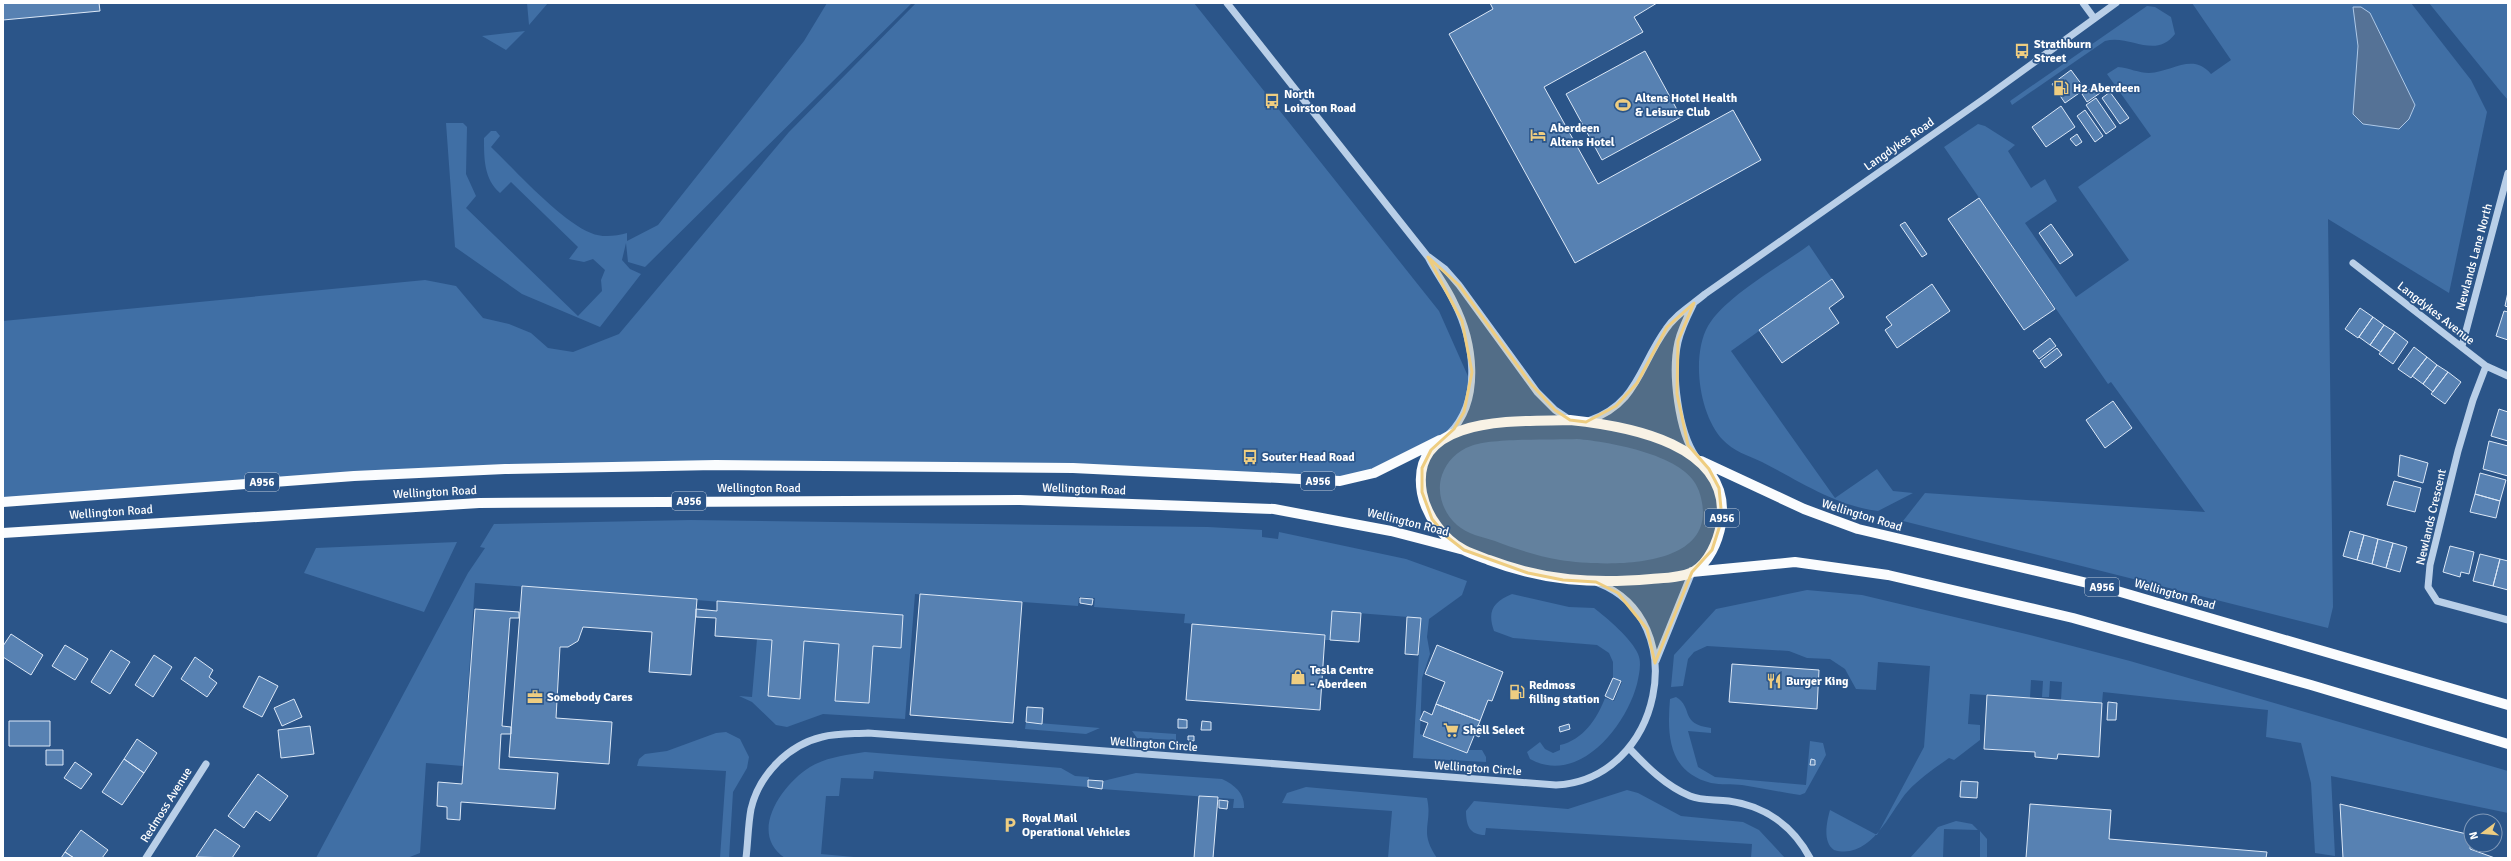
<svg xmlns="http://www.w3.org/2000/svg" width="2511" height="861" viewBox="0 0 2511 861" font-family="Signika,sans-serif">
  <rect width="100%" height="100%" fill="#2b5589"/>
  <!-- green -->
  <path fill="#406fa5" d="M527,3H548L529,25Z
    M827,3H912L645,267L628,262L626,243L622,260L630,269L641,274L600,327L522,294L455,247L446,123H463L467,127L466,174L476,196L466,208L578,316L602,291L601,280L605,270L593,259L584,262L569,259L578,247L511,182L500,193C484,179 484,159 484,138L491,131H496L500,136L491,147C516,171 561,221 591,233C602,238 616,236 627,233V241L658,225L804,41Z
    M916,3H1194L1439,311L1471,383L1470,393L1454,429L1359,478L1073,468L505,469L3,502V321L425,280L456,286L483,318L509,324L531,333L548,348L573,352L619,334L789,132Z
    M2192,3H2411L2471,80L2487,112L2449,293L2328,219L2333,607L2328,628L1903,521L1925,493L2205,512L2111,382L2108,384L1944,147L1978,124L1985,126L2015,145L2008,151L2031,188L2045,179L2057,201L2025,223L2076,297L2129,260L2078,187L2151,136L2107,74L2118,67C2129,68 2139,73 2149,73C2172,72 2193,52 2211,74L2231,60Z
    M2429,3H2508V100L2501,92Z
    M2147,6L2155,7L2171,17L2175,34C2155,60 2130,34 2105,41L2012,105L2010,101Z
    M525,31L506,50L482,36Z
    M1809,245L1832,279L1731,351L1835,498L1877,469L1893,491L1913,493L1878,511C1836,506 1799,481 1762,462C1749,456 1733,451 1723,440C1699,415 1691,356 1708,326C1726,296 1779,267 1809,245Z
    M1577,439C1610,442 1688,455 1699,491C1726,571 1607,567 1560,560C1537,556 1516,549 1495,541C1482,537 1467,534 1457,525C1443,513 1436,492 1442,475C1447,461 1457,451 1471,446C1490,438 1553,440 1577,439Z
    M691,520L1208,527L1262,530V537L1278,539L1279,532L1406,559L1467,581L1462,595L1429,619L1427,637L1430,654L1422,678L1420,734L1467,753L1468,750H1482L1486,757V762L1413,758L1421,618L1332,611L1330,640H1325V635L1184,623L1185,614L1094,607L1095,598L1079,597L1078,606L915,594L905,719L823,714L787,727L776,725L752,702L739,696L752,697L757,639L772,640L768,696L800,699L804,641L839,644L835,700L869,703L873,646L901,648L903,616L475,583L463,766L426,763L420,853L407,858H316L468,573L485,548L480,547L494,524Z
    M457,542L424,612L304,573L316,548Z
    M1807,590L1862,595L2026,634L2130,661L2508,771V813L2331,776L2335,856L2315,853L2311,783L2301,743L2266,737L2268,710L2103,692L2102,703L2061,700L2062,682L2050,681L2049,697H2042L2043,681L2031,680L2030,698L1970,694L1968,724L1980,725V740L1954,760L1949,758C1935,768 1920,778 1908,791C1891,809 1872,861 1834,850C1822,842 1827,821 1830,810L1877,835L1924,747L1930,666L1878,662L1876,690L1856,689L1845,669L1830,659L1807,658L1789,651L1707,646L1694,652L1688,659L1683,686L1671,687L1674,655L1716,609Z
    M1512,594L1569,607L1594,608C1607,618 1632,639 1638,654C1642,663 1639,675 1637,684C1626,726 1579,786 1530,759L1527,752L1540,742L1545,749L1553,753L1560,750V745C1583,740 1597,719 1605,698L1614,701L1622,682L1613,678V662L1609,653L1597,645L1513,638L1494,631C1487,611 1493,602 1512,594Z
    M1676,697C1694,708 1679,724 1711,728V733L1688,731L1698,767L1715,777L1806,785L1810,741L1823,743L1826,755L1805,793L1800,795C1780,792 1761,788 1742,785C1732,784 1721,785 1711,783C1668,772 1667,735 1670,699Z
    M1026,722L1100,728L1086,734L1025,729Z
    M1132,731L1176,734V740L1137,738Z
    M726,732L740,739L749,757L747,768L733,792L729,858H720L726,771L637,766L639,759L645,754L667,751L716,733Z
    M865,752L1061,768L1075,776L1089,777L1088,787L874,771L873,779L841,778L839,796H826L821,854L865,858H785C748,834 781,785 810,767C827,757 846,755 865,752Z
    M1136,773L1222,779C1235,785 1245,794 1244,808H1233L1234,799L1102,789L1103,781Z
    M1306,787L1427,798C1433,825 1418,830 1437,858H1388L1392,811L1282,803L1287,793Z
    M1627,790L1638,793L1681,816L1743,822L1759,830L1785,858H1751L1752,844L1486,828L1485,835C1470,835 1466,826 1466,811L1474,801L1568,809Z
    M1956,821L1972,824L1978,830L1944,829L1943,858H1910L1938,827Z
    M1980,831L1987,839V858H1980Z"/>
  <!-- water -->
  <path fill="#557296" stroke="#aec9e8" d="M2353,7H2361L2370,13L2415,105L2409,119L2399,129L2363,124L2353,114L2358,46Z"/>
  <!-- building -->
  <path fill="#5781b2" stroke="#dce8f7" d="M3,3H99L100,11L3,20Z
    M1490,3H1657L1634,17L1643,32L1544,87L1598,184L1733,110L1761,160L1575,263L1449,34L1493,9Z
    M1645,51L1681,117L1602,160L1566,94Z
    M2071,70L2085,89L2065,103L2052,84Z
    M2098,84L2103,91L2087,102L2082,94Z
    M2110,92L2129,118L2120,124L2102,98Z
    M2096,98L2116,127L2106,134L2086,105Z
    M2061,106L2075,127L2046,147L2032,127Z
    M2085,110L2103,136L2095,142L2077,116Z
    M2077,134L2082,142L2076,146L2070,139Z
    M1979,198L2055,309L2024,330L1948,219Z
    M1905,222L1927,254L1922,257L1900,225Z
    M2051,224L2073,255L2060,264L2039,233Z
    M1832,279L1844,297L1829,308L1839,323L1782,363L1759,330Z
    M1932,284L1950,311L1897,348L1885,330L1892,325L1886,317Z
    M2508,292V307L2505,306Z
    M2360,308L2373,317L2358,338L2345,329Z
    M2504,311L2508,312V340L2496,336Z
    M2373,317L2384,325L2370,345L2359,337Z
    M2384,325L2395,332L2381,352L2370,345Z
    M2395,332L2408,342L2393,364L2379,354Z
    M2050,338L2056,346L2039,359L2033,351Z
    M2414,347L2427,357L2411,378L2398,369Z
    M2057,348L2062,355L2045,368L2040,361Z
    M2427,357L2437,365L2423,384L2412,376Z
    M2437,365L2448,372L2433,392L2423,384Z
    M2448,372L2461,382L2445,404L2431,394Z
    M2113,401L2132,428L2105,448L2086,420Z
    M2499,409L2508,412V441L2491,436Z
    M2489,441L2508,446V476L2483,469Z
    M2400,455L2428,463L2423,483L2398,476Z
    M2480,473L2506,480L2500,501L2475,494Z
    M2394,481L2421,488L2415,512L2387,505Z
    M2475,494L2500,501L2496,518L2470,512Z
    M2350,531L2364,535L2357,560L2343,556Z
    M2364,535L2378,539L2372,564L2357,560Z
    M2378,539L2393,543L2386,568L2372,564Z
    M2393,543L2407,547L2400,572L2386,568Z
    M2450,546L2474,552L2469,574L2461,572L2460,577L2443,572Z
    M2480,554L2500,559L2493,586L2473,581Z
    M2500,559L2508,561V590L2493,586Z
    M522,586L697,599L691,675L649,672L652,632L583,627L578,641L568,647H560L556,718L612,722L609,764L509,757Z
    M920,594L1022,602L1013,723L910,715Z
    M1080,598L1093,599L1092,605L1080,603Z
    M717,601L903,615L901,648L873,646L869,703L835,701L839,644L804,641L800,699L768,696L772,640L715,636L716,618L696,617V609L717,611Z
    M475,609L519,612V618H510L502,726L511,727V734H501L499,769L558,773L555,809L461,802L460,820L447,819V807L437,806L438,782L462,784Z
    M1332,611L1361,613L1359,642L1330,640Z
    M1407,617L1421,618L1418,655L1405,654Z
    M1192,624L1325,635L1320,710L1186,700Z
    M11,634L43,655L31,675L3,657V646Z
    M65,645L88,659L75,680L52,666Z
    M1437,645L1503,672L1492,701L1488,700L1480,721L1436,704L1445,682L1425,674Z
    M111,650L130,662L110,694L91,682Z
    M154,655L172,667L153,697L135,685Z
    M195,657L213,670L209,677L217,683L207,697L181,679Z
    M1732,664L1819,670L1817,709L1729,702Z
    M259,676L278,686L262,717L243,707Z
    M1613,678L1621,681L1613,700L1605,696Z
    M1987,695L2102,703L2099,757L2058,754L2057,759L2035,757V752L1984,749Z
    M294,699L302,717L282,726L274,708Z
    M2108,702L2117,703L2116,720H2107Z
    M1436,704L1480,721L1467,753L1423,736L1428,723L1420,720L1424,711L1432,715Z
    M1027,707L1043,708L1042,724L1026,722Z
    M1178,719L1187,720V728H1178Z
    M9,721H50V746H9Z
    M1202,721L1211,722V730H1201Z
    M1569,724L1570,729L1560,732L1559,727Z
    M1478,725L1483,727L1479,737L1475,735Z
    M310,726L314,754L281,758L278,730Z
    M1188,736H1194V741L1188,740Z
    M137,739L157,753L144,773L124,759Z
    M46,750H63V765H46Z
    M124,759L144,773L122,805L102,792Z
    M1811,759L1815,760V765H1810Z
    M75,762L92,774L81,789L64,778Z
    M258,774L288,796L270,821L256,811L244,828L228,816Z
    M1088,780L1103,781L1102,789L1088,787Z
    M1961,781L1978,782L1977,798L1960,797Z
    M1199,796L1218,797L1213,858H1194Z
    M1219,800L1228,801L1227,809L1219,808Z
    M2030,804L2111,810L2109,839L2267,852L2266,858H2026Z
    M2340,804L2471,835L2470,849L2495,858H2343Z
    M215,829L240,846L232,858L196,857Z
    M81,830L108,850L102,858H74L65,852Z
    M65,852L74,858H61Z"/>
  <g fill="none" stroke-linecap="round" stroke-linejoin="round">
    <!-- minor -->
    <path stroke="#b9cfe8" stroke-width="7" d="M1227,3L1428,257C1436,273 1447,287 1454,302C1474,341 1483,400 1449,434
      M2083,3L2094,18
      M1429,257L1445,269L1459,285L1537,392L1555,410L1570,420
      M2353,263L2486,366L2508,376
      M1693,305C1687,317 1681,329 1678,342C1671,373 1678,431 1696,457
      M2462,346L2508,173
      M2486,366L2473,400L2458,451L2430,565L2428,587L2437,601L2508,620
      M1588,421C1638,404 1639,366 1666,329C1676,314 1692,305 1705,294L1985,98L2116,3
      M1656,661L1692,572
      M1630,749C1647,767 1666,786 1690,796C1702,801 1715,799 1729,801C1765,806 1793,826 1810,858
      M146,858L206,764
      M746,858C748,842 748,825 751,809C759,775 788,745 822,737C837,733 853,734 868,733L1556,785C1662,780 1694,620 1598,583"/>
    <!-- major -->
    <path stroke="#fafcfe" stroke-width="10" d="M1570,420C1628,426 1734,444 1721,524C1718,541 1709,563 1693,572C1680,578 1664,578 1651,579C1593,584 1545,581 1489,560C1481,557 1472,554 1464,550C1444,540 1426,515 1422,493C1408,413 1521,422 1570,420Z
      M1701,461L1804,509L1858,529L2100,586L2508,705
      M3,502L354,476L505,469L716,465L1073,468L1340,481L1374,473L1440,440
      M3,533L479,503L1020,500L1274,509L1391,531L1464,550
      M1692,572L1795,562L1888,575L2073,618L2311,685L2508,744"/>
  </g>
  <!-- marked area -->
  <path fill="#eecd81" fill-opacity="0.2" stroke="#eecd81" stroke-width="3" stroke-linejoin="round" d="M1428,257L1459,285L1531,384L1555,410L1570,420L1586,422L1616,406L1637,383L1667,327L1694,303L1678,341L1677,394L1688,445L1709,469L1719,488L1722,519L1712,550L1692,572L1655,663L1647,629L1618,593L1596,582L1563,580L1528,573L1464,550L1446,536L1432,519L1422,492V468L1431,450L1454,429L1464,412L1472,372L1462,321Z"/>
  <!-- icons -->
  <defs>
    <symbol id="bus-bare" viewBox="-9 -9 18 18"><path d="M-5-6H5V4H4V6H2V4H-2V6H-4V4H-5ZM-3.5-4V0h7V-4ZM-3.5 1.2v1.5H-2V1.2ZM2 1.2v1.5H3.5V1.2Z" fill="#eecd81" stroke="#2b5589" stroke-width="2.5" paint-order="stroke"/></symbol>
    <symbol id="fuel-bare" viewBox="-9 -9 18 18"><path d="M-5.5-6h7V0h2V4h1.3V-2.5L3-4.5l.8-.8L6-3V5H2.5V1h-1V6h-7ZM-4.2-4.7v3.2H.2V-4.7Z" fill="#eecd81" stroke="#2b5589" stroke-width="2.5" paint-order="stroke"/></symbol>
    <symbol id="stadium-bare" viewBox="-9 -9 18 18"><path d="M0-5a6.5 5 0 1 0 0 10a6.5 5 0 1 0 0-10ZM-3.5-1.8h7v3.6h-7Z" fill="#eecd81" stroke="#2b5589" stroke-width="2.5" paint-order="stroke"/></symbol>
    <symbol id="hotel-bare" viewBox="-9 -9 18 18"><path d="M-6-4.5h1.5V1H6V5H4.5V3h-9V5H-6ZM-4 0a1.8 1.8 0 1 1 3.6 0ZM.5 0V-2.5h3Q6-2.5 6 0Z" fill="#eecd81" stroke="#2b5589" stroke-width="2.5" paint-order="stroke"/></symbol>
    <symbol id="shop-bare" viewBox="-9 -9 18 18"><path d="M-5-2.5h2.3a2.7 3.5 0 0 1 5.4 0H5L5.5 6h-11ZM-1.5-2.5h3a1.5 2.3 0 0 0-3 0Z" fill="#eecd81" stroke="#2b5589" stroke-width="2.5" paint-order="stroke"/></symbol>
    <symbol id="restaurant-bare" viewBox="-9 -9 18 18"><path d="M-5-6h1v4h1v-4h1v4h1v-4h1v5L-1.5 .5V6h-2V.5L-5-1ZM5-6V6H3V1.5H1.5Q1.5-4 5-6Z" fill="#eecd81" stroke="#2b5589" stroke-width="2.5" paint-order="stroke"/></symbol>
    <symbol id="office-bare" viewBox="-9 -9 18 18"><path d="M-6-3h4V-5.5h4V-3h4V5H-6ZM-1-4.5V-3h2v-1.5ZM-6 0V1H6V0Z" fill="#eecd81" stroke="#2b5589" stroke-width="2.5" paint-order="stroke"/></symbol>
    <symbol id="supermarket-bare" viewBox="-9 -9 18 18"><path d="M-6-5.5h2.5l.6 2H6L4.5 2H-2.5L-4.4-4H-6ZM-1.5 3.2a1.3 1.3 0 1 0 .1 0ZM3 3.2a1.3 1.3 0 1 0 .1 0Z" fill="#eecd81" stroke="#2b5589" stroke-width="2.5" paint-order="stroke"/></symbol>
    <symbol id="parking-bare" viewBox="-9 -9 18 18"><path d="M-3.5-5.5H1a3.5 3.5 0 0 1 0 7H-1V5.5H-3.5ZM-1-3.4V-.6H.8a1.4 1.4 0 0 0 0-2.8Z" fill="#eecd81" stroke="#2b5589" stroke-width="2.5" paint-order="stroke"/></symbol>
  </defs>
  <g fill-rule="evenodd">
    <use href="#bus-bare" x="2011" y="40" width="22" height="22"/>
    <use href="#fuel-bare" x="2050" y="77" width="22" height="22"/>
    <use href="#bus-bare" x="1261" y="90" width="22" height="22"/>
    <use href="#stadium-bare" x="1612" y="94" width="22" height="22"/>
    <use href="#hotel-bare" x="1527" y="124" width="22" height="22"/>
    <use href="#bus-bare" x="1239" y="446" width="22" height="22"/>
    <use href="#shop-bare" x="1287" y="666" width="22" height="22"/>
    <use href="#restaurant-bare" x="1763" y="670" width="22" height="22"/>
    <use href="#fuel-bare" x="1506" y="681" width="22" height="22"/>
    <use href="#office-bare" x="524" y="686" width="22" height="22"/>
    <use href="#supermarket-bare" x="1440" y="719" width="22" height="22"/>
    <use href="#parking-bare" x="999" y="814" width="22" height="22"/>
  </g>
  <g text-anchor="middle" stroke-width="3.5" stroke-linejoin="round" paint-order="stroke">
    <!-- shield labels -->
    <g fill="#2b5589" stroke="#bfccdc" stroke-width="1">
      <rect x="1301" y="472" width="34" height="18" rx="3"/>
      <rect x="245" y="473" width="34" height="18" rx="3"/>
      <rect x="672" y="492" width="34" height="18" rx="3"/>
      <rect x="1705" y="509" width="34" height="18" rx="3"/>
      <rect x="2085" y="578" width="34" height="18" rx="3"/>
    </g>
    <g font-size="11" font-weight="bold" fill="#fff">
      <text x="1318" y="485">A956</text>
      <text x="262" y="486">A956</text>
      <text x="689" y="505">A956</text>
      <text x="1722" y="522">A956</text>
      <text x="2102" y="591">A956</text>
    </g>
    <!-- poi labels -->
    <g font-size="12" font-weight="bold" fill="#fff" stroke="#2b5589" text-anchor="start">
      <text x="2034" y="48">Strathburn<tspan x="2034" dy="14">Street</tspan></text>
      <text x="2073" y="92">H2 Aberdeen</text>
      <text x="1284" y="98">North<tspan x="1284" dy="14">Loirston Road</tspan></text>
      <text x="1635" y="102">Altens Hotel Health<tspan x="1635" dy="14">&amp; Leisure Club</tspan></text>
      <text x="1550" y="132">Aberdeen<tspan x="1550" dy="14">Altens Hotel</tspan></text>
      <text x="1262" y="461">Souter Head Road</text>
      <text x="1310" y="674">Tesla Centre<tspan x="1310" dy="14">- Aberdeen</tspan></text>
      <text x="1786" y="685">Burger King</text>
      <text x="1529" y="689">Redmoss<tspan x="1529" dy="14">filling station</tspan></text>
      <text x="547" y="701">Somebody Cares</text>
      <text x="1463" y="734">Shell Select</text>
      <text x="1022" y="822">Royal Mail<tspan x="1022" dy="14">Operational Vehicles</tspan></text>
    </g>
    <!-- street labels -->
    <g font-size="12" fill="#fff" stroke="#2b5589">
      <text transform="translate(1899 144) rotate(-35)" y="4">Langdykes Road</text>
      <text transform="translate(2474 257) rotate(-75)" y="4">Newlands Lane North</text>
      <text transform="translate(2436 313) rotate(38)" y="4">Langdykes Avenue</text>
      <text x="759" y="492">Wellington Road</text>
      <text transform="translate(1084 489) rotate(2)" y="4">Wellington Road</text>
      <text transform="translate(435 492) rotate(-3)" y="4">Wellington Road</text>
      <text transform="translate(111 512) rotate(-4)" y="4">Wellington Road</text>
      <text transform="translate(1862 515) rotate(17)" y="4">Wellington Road</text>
      <text transform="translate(2431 517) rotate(-77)" y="4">Newlands Crescent</text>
      <text transform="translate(1408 522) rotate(14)" y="4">Wellington Road</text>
      <text transform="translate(2175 594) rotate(16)" y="4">Wellington Road</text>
      <text transform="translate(1154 744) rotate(4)" y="4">Wellington Circle</text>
      <text transform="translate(1478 768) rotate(4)" y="4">Wellington Circle</text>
      <text transform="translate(166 805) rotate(-58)" y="4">Redmoss Avenue</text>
    </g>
  </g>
  <!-- border -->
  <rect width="2511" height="861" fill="none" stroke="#ffffff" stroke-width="8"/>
  <!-- north arrow -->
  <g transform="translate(2483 833) rotate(254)"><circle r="19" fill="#2b5589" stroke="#8099b8"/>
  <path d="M0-3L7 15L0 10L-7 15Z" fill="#eecd81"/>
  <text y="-6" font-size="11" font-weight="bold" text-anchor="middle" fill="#ffffff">N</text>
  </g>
</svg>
